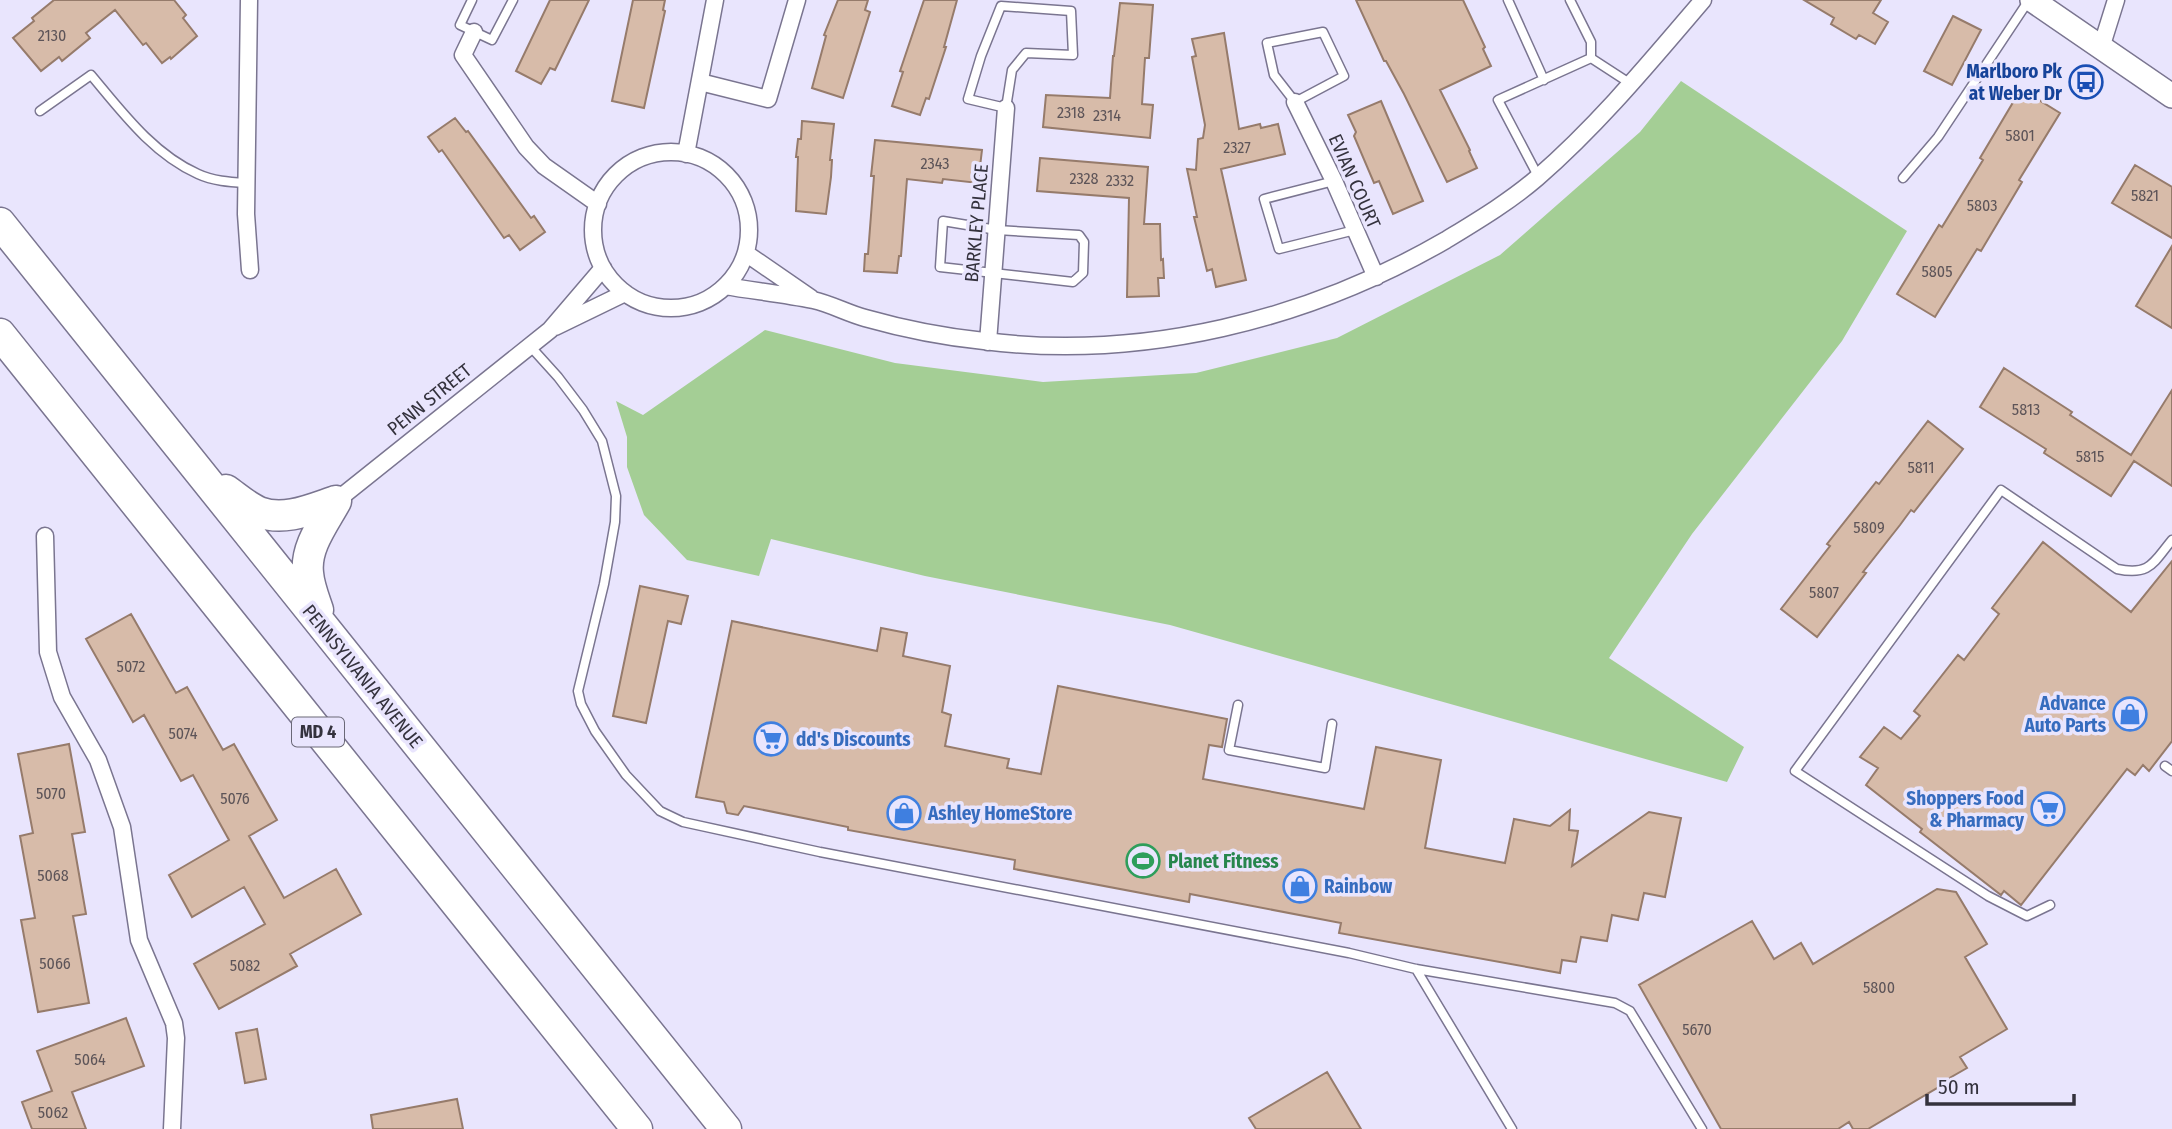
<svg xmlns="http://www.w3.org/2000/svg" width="2172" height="1129" viewBox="0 0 2172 1129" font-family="'Fira Sans Condensed',sans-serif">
  <rect width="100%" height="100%" fill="#e9e5fd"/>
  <!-- green -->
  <path fill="#a4ce95" d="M1681,81L1907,231L1842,341L1692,534L1609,658L1744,747L1727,782L1170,625L925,576L771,539L759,576L687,560L644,515L627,467V437L616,401L643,415L765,330L895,363L1043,382L1196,373L1337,338L1500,255L1640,132Z"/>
  <!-- building -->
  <path fill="#d7bba9" stroke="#967b6b" stroke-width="2" d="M54,0H174L186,15L183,18L197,36L171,59L170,57L162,63L146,43L143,45L115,10L86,33L90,38L62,61L59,57L41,71L13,38L34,21L32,18Z
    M550,0H589L555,70L550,68L541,84L516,71Z
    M633,0H665L663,10L665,11L644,108L612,101Z
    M838,0H868L865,10L870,12L843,98L812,88L826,36L824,35Z
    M924,0H957L944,47H946L929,99L926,98L920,115L892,106L903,72L900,71Z
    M1356,0H1463L1485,47L1483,49L1491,66L1440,90L1470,150L1469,151L1477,168L1447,182L1404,94L1386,61H1384Z
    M1804,0H1881L1873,13L1888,22L1875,44L1859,35L1856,39L1831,24L1834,18Z
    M1120,3L1153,5L1149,58H1145L1142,104L1153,105L1150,138L1043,127L1046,95L1110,98L1113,56H1114Z
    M1953,16L1981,30L1952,85L1924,71Z
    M1224,33L1239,129L1260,124L1261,128L1278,124L1285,154L1221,169L1246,280L1216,287L1212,269L1207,271L1194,217H1197L1187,169L1196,170L1198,139L1203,138L1205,125L1192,57L1196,56L1192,39Z
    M2021,89L2060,113L2019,180L2022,182L1981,251L1977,249L1935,317L1897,294L1939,225L1942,227L1983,160L1980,158Z
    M1381,101L1423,201L1393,214L1379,181L1374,183L1354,136L1356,132L1348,115Z
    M455,118L466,132L468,131L531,218L534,216L545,232L520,250L509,235L504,238L442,150L439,152L428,137Z
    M802,121L834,124L830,160H832L831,177L826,214L796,211L798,157H796L798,139H801Z
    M875,140L982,150L978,183L943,179L942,183L907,179L901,256H899L897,273L864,271L865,254H868L874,176H871Z
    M1040,158L1148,167L1144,224H1160L1161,260L1163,259L1164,278H1158L1159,296L1127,297L1129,198L1037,191Z
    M2135,165L2172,187V238L2112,203Z
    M2172,246V328L2136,306Z
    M2004,368L2072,412L2070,415L2131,455L2172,390V486L2134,461L2111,496L2044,453L2046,449L1980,407Z
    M1928,421L1963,449L1914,512L1911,510L1900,525L1863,572L1866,573L1817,637L1781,609L1830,546L1827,544L1876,482L1879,484Z
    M2043,542L2131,612L2172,561V741L2149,771L2143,765L2135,775L2127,769L2021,905L2004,891L2001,895L1920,832L1922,829L1866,785L1878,768L1860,757L1884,727L1901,739L1920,716L1914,711L1958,655L1964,660L1999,614L1992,608Z
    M640,586L688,596L681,624L668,621L646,723L613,716Z
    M131,614L176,693L187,687L223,750L234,744L277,820L249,836L284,898L336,869L361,914L290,954L297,966L219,1009L194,964L265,924L244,887L192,917L169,875L229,840L193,775L181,781L144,715L133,722L86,639Z
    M732,621L877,651L881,628L907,633L903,656L950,666L942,712L951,715L945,746L1009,759L1007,768L1041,774L1058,686L1227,719L1222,747L1209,745L1203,779L1364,809L1376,747L1441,760L1425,848L1505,863L1514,819L1550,826L1570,810L1569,830L1578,831L1572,866L1649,812L1681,818L1665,897L1644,893L1638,920L1612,915L1607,941L1581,937L1576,962L1562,960L1560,973L1339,933L1341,923L1190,894L1189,902L1014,869L1015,860L848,830V827L744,806L738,815L727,813L724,802L696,797Z
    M69,744L85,832L72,834L86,914L73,916L89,1003L38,1012L21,920L35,918L20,836L33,833L18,754Z
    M1937,889L1956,892L1987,944L1965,957L2007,1029L1960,1057L1967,1068L1941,1083L1942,1085L1868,1129H1853L1849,1122L1838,1129H1721L1639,985L1752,921L1774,959L1801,943L1813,964Z
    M126,1018L144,1066L72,1092L86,1129H32L22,1102L52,1091L37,1051Z
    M257,1029L266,1079L245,1083L236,1033Z
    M1327,1072L1361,1129H1256L1249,1118Z
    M457,1099L463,1129H373L371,1115Z"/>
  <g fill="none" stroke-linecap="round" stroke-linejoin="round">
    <defs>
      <path id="lane" d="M472,0L460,25L492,40L513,0
        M1508,0L1544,80
        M1570,0L1591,42V58
        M1001,6L1071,11L1073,55L1026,53L1012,70L1006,108L968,99L981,56Z
        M1323,32L1344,76L1295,102L1274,75L1267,43Z
        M40,111L91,75C122,112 153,154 198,174C213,181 230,182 246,183
        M1538,176L1498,100L1591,58L1631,84
        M1903,178L1938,137L2029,0
        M1334,181L1264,199L1279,249L1355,230
        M943,221L997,230L1079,235L1084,242L1083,273L1073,282L940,267Z
        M530,346L558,377L583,410L602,441L616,496L615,522L604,584L578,691L581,704L595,731L626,775L660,811L683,822L820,852L1349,953L1416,969L1615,1003L1630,1011L1702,1129
        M1238,705L1229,750L1325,768L1332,724
        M2165,766L2172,771
        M2050,905L2027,916L1988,896L1795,771L2001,490L2117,569C2150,576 2153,563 2172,540
        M1416,969L1512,1129"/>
      <path id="street" d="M249,0L246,214L250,270
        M474,32L463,55L526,147L544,166L598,204
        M2101,48L2116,0
        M700,82L768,99L797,0
        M1295,102L1334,181L1376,277
        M593 230a78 78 0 1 1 156 0a78 78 0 1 1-156 0Z
        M686,154L715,0
        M747,254L811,298
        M725,286C754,291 784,294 813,300C831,304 847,313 865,318C904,329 944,337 984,341C1143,361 1308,320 1446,240C1477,221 1509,202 1537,178C1599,124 1650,62 1703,0
        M555,327L625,293
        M988,342L1006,108
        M336,501L550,330L603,268
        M45,536L48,652L62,697L98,760L122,827L139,940L174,1023L176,1038L172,1129"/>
      <path id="secondary" d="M2032,0L2172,96"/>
      <path id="highway" d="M0,223L726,1129
        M0,334L637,1129
        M226,490C236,497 247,507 259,512C284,522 312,509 336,501
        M318,610C314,598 309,586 308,573C305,547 324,523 336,501"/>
    </defs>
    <!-- lane casing -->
    <use href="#lane" stroke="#7a7590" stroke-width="11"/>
    <!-- street casing -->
    <use href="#street" stroke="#7a7590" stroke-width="19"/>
    <!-- secondary casing -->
    <use href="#secondary" stroke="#7a7590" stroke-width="26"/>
    <!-- highway casing -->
    <use href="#highway" stroke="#7a7590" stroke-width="33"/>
    <!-- lane -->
    <use href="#lane" stroke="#fff" stroke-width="8"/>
    <!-- street -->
    <use href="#street" stroke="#fff" stroke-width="16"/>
    <!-- secondary -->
    <use href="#secondary" stroke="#fff" stroke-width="23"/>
    <!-- highway -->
    <use href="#highway" stroke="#fff" stroke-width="30"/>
  </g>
  <!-- icons -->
  <defs>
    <symbol id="bus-ring" viewBox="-11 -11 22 22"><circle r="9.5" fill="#e9e5fd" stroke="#1a4fb4" stroke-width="1.5"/><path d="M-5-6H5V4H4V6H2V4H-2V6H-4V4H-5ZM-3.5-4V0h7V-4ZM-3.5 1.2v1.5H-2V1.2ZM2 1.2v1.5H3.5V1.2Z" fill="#1a4fb4"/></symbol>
    <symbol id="shop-ring" viewBox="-11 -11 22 22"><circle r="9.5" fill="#e9e5fd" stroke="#3f7fe0" stroke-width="1.5"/><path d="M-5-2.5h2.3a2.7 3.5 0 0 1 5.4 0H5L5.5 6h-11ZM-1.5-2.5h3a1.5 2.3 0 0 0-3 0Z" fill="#3f7fe0"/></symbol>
    <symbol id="supermarket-ring" viewBox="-11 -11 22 22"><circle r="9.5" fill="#e9e5fd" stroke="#3f7fe0" stroke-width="1.5"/><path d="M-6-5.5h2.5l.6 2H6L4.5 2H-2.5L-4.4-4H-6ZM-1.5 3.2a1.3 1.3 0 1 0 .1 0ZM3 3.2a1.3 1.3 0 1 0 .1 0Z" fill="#3f7fe0"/></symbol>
    <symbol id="stadium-ring" viewBox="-11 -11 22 22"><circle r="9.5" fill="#e9e5fd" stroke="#2e9e5b" stroke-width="1.5"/><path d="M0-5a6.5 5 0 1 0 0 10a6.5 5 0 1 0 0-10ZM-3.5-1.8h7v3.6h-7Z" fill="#2e9e5b"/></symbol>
  </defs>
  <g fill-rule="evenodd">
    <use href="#bus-ring" x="2067" y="63" width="38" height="38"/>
    <use href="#shop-ring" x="2111" y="695" width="38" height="38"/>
    <use href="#supermarket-ring" x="752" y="720" width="38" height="38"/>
    <use href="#supermarket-ring" x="2029" y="790" width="38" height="38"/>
    <use href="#shop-ring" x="885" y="794" width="38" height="38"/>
    <use href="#stadium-ring" x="1124" y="842" width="38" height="38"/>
    <use href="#shop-ring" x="1281" y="867" width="38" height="38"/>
  </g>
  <g text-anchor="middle" stroke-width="7" stroke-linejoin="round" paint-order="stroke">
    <!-- number labels -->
    <g font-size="16" fill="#5d5458">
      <text x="52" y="41">2130</text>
      <text x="1071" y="118">2318</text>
      <text x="1107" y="121">2314</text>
      <text x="2020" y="141">5801</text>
      <text x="1237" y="153">2327</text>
      <text x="935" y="169">2343</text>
      <text x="1084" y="184">2328</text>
      <text x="1120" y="186">2332</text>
      <text x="2145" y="201">5821</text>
      <text x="1982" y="211">5803</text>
      <text x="1937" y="277">5805</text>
      <text x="2026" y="415">5813</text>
      <text x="2090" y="462">5815</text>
      <text x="1921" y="473">5811</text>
      <text x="1869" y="533">5809</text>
      <text x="1824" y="598">5807</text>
      <text x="131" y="672">5072</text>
      <text x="183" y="739">5074</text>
      <text x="51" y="799">5070</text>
      <text x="235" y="804">5076</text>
      <text x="53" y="881">5068</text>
      <text x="55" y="969">5066</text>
      <text x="245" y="971">5082</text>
      <text x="1879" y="993">5800</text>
      <text x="1697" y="1035">5670</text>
      <text x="90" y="1065">5064</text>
      <text x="53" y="1118">5062</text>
    </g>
    <!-- shield labels -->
    <rect fill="#e9e5fd" stroke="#6a6877" stroke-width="2" x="292" y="717.5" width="52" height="29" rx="5"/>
    <g font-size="18" font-weight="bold" fill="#34323d">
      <text x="318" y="738">MD 4</text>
    </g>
    <!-- transit labels -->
    <g font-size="19" font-weight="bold" fill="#164399" stroke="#e9e5fd" text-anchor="end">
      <text x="2062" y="78">Marlboro Pk<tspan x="2062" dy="22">at Weber Dr</tspan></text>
    </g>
    <!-- street labels -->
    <g font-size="19" fill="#34323d" stroke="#e9e5fd">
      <text transform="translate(1355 181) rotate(66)" y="7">EVIAN COURT</text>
      <text transform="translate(976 223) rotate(-85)" y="7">BARKLEY PLACE</text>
      <text transform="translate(429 399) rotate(-39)" y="7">PENN STREET</text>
      <text transform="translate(363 676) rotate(51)" y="7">PENNSYLVANIA AVENUE</text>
    </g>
    <!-- shop labels -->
    <g font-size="19" font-weight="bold" fill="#366cbe" stroke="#e9e5fd" text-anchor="start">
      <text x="2106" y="710" text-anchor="end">Advance<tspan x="2106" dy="22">Auto Parts</tspan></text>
      <text x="796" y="746">dd's Discounts</text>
      <text x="2024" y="805" text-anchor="end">Shoppers Food<tspan x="2024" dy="22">&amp; Pharmacy</tspan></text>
      <text x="928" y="820">Ashley HomeStore</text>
      <text x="1324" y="893">Rainbow</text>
    </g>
    <!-- leisure labels -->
    <g font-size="19" font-weight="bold" fill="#27864d" stroke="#e9e5fd" text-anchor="start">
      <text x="1168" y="868">Planet Fitness</text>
    </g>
  </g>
  <!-- scale -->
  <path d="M1927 1094v10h147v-10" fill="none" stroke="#34323d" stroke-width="3.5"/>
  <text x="1938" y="1094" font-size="21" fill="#34323d" stroke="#e9e5fd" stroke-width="5" paint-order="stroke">50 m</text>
</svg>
